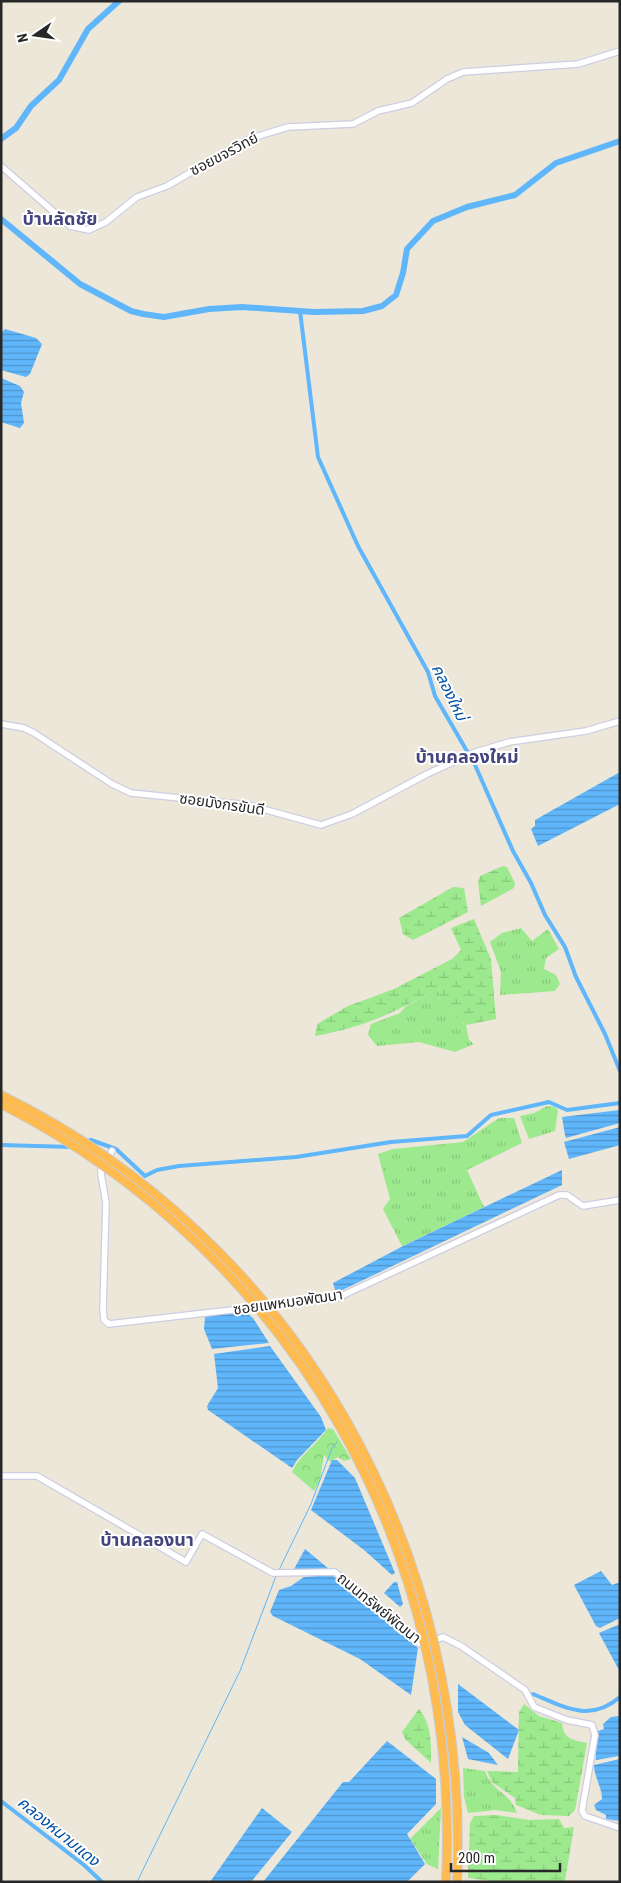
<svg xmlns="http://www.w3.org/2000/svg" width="621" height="1883" viewBox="0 0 621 1883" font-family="'Roboto Condensed','Noto Sans Thai',sans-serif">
  <defs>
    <pattern id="grass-tufts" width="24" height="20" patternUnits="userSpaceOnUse" patternTransform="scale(1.25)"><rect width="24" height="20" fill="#9de98e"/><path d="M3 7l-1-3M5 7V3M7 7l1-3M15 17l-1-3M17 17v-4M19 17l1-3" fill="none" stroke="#87c87a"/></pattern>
    <pattern id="forest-crowns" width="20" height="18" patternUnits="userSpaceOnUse" patternTransform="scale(1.25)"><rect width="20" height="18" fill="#9de98e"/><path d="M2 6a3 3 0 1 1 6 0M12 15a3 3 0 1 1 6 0" fill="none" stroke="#87c87a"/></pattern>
    <pattern id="wetland-marsh" width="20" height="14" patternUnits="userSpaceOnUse" patternTransform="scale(1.25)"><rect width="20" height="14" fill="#9de98e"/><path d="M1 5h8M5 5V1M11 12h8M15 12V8" fill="none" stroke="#87c87a"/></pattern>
    <pattern id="water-rules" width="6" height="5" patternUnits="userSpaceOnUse" patternTransform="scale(1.25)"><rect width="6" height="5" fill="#5fb6fb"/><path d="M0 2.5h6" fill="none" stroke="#4e94cb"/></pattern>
  </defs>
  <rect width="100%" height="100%" fill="#ece7d8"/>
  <!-- grass -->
  <path fill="url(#grass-tufts)" d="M521,928L532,941L548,929L559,949L546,958L544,969L556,975L560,984L555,991L500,995L501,972L490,942L502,933Z
    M440,987L439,1004L466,1025L469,1040L474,1044L455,1052L419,1042L377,1046L368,1035L371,1024L400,1013L405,1007Z
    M547,1106L555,1107L558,1110L555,1131L529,1139L520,1116L534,1113Z
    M499,1118H514L522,1143L467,1170L484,1207L402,1246L383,1209L390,1199L378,1154L393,1149L463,1142Z
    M463,1768L485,1771C493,1793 509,1791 517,1813L495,1810L468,1813L464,1797Z
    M441,1808L438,1869L427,1864L410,1839Z"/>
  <!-- forest -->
  <path fill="url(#forest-crowns)" d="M328,1428L333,1429L351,1459L344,1461L338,1457L330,1462L324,1455L320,1480L314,1491L292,1472C300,1454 318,1444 328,1428Z"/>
  <!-- wetland -->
  <path fill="url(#wetland-marsh)" d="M503,866L507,867L515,883L514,888L481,906L478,882L480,876Z
    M453,887L464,888L468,912L413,940L403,934L399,918Z
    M474,919L491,959L496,1019L466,1025L439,1004L440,987C397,1012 364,1027 315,1036L317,1024L348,1006L394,989L452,959L461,950L451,928Z
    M524,1704L539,1716L562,1723C563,1739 573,1740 587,1743L575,1810L569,1816L541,1815L516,1805L515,1798L492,1782L487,1771L518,1772L519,1712Z
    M419,1709C432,1725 431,1743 431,1763L405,1739L402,1732Z
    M496,1815L529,1820L559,1819L564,1828L574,1827L565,1881L499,1882L468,1878L470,1823L474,1816Z"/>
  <!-- water -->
  <path fill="url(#water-rules)" d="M5,329L36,338L42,344L30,374L26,377L1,370V333Z
    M1,378L20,386L24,392L21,403L24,423L20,428L1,422Z
    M620,772V804L538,846L531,829L535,826V820Z
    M620,1110V1123L566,1138L565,1135L562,1117Z
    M620,1127V1145L569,1159L564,1142Z
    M562,1170V1185L336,1293L333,1283L405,1245Z
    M244,1311L253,1318L269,1343L212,1349L204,1329L205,1317Z
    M270,1346L321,1417L326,1430L297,1460L292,1468L208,1410L207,1406L218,1388L214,1354Z
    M332,1460H337L355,1478L395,1573L392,1575L364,1550L311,1510Z
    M305,1549L329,1569L293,1571Z
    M601,1571L612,1585L620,1582V1618L600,1628L596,1626L574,1585Z
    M332,1575L418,1648L411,1695L360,1659L273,1616L270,1612L279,1590L291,1586L304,1577Z
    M394,1582H397L403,1604L400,1607L384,1593Z
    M620,1624V1672L599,1633Z
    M458,1684L519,1730L508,1759L465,1725L458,1712Z
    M620,1716L619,1756L596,1760L595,1744L598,1731L604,1729L603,1724L611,1717Z
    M462,1737L489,1753L498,1765L468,1759Z
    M387,1741L436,1779V1804L407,1834L425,1864L407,1882H263L343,1782H349Z
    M620,1759V1821L606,1819V1815L596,1810L594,1805L602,1799C602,1787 594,1777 594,1765Z
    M262,1808L292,1832L251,1882H210Z"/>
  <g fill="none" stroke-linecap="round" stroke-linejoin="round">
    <!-- stream -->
    <path stroke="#5fb6fb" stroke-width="1" d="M279,1570L311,1504L332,1448L337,1442
      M137,1882L240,1671L276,1576"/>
    <!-- canal -->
    <path stroke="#5fb6fb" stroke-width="4" d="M300,311L318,457L358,546L428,672L435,696L475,765L513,851L531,883L545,915L565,947L576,977L605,1034L620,1071
      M1,1145L72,1147L91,1140L116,1149L145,1176L157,1170L179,1166L296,1157L391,1142L467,1136L491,1115L549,1102L567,1110L620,1103
      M533,1694C564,1707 590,1723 620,1697
      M1,1801L84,1865L102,1882"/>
    <!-- river -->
    <path stroke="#5fb6fb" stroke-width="6" d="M1,139L16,128L31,106L59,80L88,29L119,1
      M1,219L80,284L131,311L143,314L164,317L209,309L242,307L314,312L363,311L382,306L396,295L403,273L407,249L433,221L467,207L515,195L556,163L620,141"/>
    <defs>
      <path id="minor" d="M1,166L70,226L89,230L106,222L137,197L167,186L249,139L288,127L353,124L378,111L412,103L447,79L463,72L578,64L620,51
        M1,724L24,728L34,733L112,784L131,793L248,805L321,825L352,814L427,774L473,753L509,742L586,731L620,721
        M112,1151L101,1169V1174L106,1203L103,1309L104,1320L109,1324L337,1298L559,1195H567L583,1206L620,1200
        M1,1476H37L186,1562L202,1534L273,1573L335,1572L419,1643L423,1645L443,1637L461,1646L525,1690L534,1707L567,1720L592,1725L595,1735L582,1811L585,1816L620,1828"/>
    </defs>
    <!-- minor casing -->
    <use href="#minor" stroke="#cdcde3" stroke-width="8"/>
    <!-- minor -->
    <use href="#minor" stroke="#fff" stroke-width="5.5"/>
    <defs>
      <path id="highway-bridge" d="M1,1095C299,1241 471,1553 457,1882
        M1,1104C295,1254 462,1554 446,1882"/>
    </defs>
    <!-- highway-bridge casing -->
    <use href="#highway-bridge" stroke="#cbcbcb" stroke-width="10" stroke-linecap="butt"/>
    <!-- highway-bridge -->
    <use href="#highway-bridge" stroke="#ffba50" stroke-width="8"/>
  </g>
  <g text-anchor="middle" stroke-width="4" stroke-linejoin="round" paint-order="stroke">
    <!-- street labels -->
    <g font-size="15" fill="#282828" stroke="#fff">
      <text transform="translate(224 154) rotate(-28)" y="5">ซอยขจรวิทย์</text>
      <text transform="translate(222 804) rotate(8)" y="5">ซอยมังกรขันดี</text>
      <text transform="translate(288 1302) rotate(-8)" y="5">ซอยแพหมอพัฒนา</text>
      <text transform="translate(379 1608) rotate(39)" y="5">ถนนทรัพย์พัฒนา</text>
    </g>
    <!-- water labels -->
    <g font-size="16" font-style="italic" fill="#004fa4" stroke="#fff">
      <text transform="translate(450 692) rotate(64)" y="6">คลองใหม่</text>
      <text transform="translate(59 1831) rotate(39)" y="6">คลองหนามแดง</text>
    </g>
    <!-- quarter labels -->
    <g font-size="18" font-weight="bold" fill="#44457d" stroke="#fff">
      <text x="60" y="225">บ้านลัดชัย</text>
      <text x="467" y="763">บ้านคลองใหม่</text>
      <text x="147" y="1546">บ้านคลองนา</text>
    </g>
  </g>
  <!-- border -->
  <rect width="621" height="1883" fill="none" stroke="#282828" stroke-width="5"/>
  <!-- north arrow -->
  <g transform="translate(35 35) rotate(257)" stroke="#ffffff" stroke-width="4" paint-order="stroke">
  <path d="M0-4L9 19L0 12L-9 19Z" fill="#282828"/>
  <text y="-8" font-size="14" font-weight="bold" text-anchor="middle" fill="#282828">N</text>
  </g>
  <!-- scale -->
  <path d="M451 1863v8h109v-8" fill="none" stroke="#282828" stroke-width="2.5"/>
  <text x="458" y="1863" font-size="15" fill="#282828" stroke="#ffffff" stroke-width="4" paint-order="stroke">200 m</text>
</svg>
